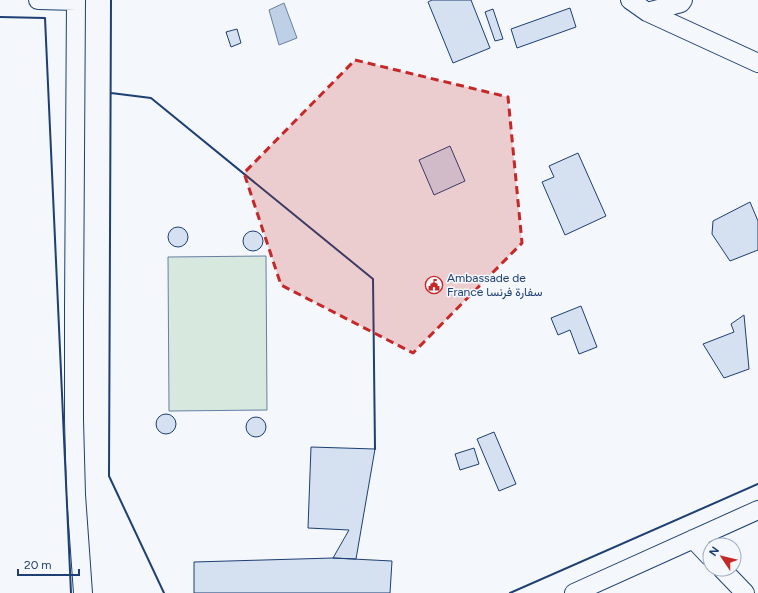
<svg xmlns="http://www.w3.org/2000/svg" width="758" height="593" font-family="Figtree,Vazirmatn,sans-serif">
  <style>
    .green { fill: #d7e8df; stroke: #687fa3 }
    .water { fill: #bed0e5; stroke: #687fa3 }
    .building { fill: #d5e0f0; stroke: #1d3f73 }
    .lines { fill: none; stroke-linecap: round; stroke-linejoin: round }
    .street-casing { stroke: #1d3f73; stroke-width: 20 }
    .street { stroke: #f4f7fb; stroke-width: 18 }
    .wall { stroke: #1d3f73; stroke-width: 2 }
    .marked { fill: #c62828; fill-opacity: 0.2; stroke: #c62828; stroke-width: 3; stroke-dasharray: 8 5; stroke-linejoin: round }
    .labels { text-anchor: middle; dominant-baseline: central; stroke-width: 3; stroke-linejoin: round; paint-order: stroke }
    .poi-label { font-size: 12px; fill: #1d3f73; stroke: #f4f7fb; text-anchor: start }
  </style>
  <rect width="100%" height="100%" fill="#f4f7fb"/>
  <path class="green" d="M 266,256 L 267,410 L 169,411 L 168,257 Z"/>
  <path class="water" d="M 284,3 L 297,38 L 279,45 L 269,10 Z"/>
  <path class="building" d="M 432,0 L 471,0 L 490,48 L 453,63 L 428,2 Z
    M 570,8 L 576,27 L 517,48 L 511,29 Z
    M 493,9 L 503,39 L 495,41 L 485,12 Z
    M 237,29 L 241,43 L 231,47 L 226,32 Z
    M 450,146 L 465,181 L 434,195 L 419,160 Z
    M 578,153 L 606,216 L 565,235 L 542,182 L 554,177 L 549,166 Z
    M 750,202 L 758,221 L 758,250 L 730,261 L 712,234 L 713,221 Z
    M168 237a10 10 0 1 1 20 0a10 10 0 1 1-20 0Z
    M243 241a10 10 0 1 1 20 0a10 10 0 1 1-20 0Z
    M 581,306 L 597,347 L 579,354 L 570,330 L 558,335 L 551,318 Z
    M 744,315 L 749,369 L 724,378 L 703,344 L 734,332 L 731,324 Z
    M156 424a10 10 0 1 1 20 0a10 10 0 1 1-20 0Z
    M246 427a10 10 0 1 1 20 0a10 10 0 1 1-20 0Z
    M 494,432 L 516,484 L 499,491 L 477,439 Z
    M 311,447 L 375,449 L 356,559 L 333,558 L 349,530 L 308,528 Z
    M 474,448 L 479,464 L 460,470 L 455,454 Z
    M 333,558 L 392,561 L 390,593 L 194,593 L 194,562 Z"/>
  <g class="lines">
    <defs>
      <path id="street" d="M 38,0 L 76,1
        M 76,0 L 74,309 L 74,420 L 76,495 L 83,593
        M 630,0 L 647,12 L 758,63
        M 647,12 L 681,3 L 683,0
        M 693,539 L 710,557
        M 722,569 L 745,593
        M 574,593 L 758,510"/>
    </defs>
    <use href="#street" class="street-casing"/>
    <use href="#street" class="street"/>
    <path class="wall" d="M 111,0 L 109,476 L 164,593
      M 0,17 L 45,18 L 71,593
      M 111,93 L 151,98 L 373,279 L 375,449
      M 510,593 L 758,484"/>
  </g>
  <path class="marked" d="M 355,60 L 508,97 L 522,243 L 413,353 L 281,285 L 244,173 Z"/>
  <defs>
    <symbol id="civic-ring" viewBox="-11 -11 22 22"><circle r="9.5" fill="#f4f7fb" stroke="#c62828" stroke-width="1.5"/><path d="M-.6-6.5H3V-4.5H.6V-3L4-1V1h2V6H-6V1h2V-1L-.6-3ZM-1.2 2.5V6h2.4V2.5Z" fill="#c62828"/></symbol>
  </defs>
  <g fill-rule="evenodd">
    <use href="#civic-ring" x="424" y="275" width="20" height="20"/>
  </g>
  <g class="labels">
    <g class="poi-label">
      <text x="447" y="278">Ambassade de<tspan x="447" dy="14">France سفارة فرنسا</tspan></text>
    </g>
  </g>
  <g transform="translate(722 557) rotate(305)"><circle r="19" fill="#f4f7fb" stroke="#9eadc5"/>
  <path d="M0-3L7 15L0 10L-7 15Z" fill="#c62828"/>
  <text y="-6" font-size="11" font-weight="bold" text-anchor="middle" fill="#1d3f73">N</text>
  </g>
  <path d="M18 569v6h61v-6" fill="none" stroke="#1d3f73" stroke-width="2"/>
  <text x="24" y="569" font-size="12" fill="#1d3f73" stroke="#f4f7fb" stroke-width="3" paint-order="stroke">20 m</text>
</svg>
